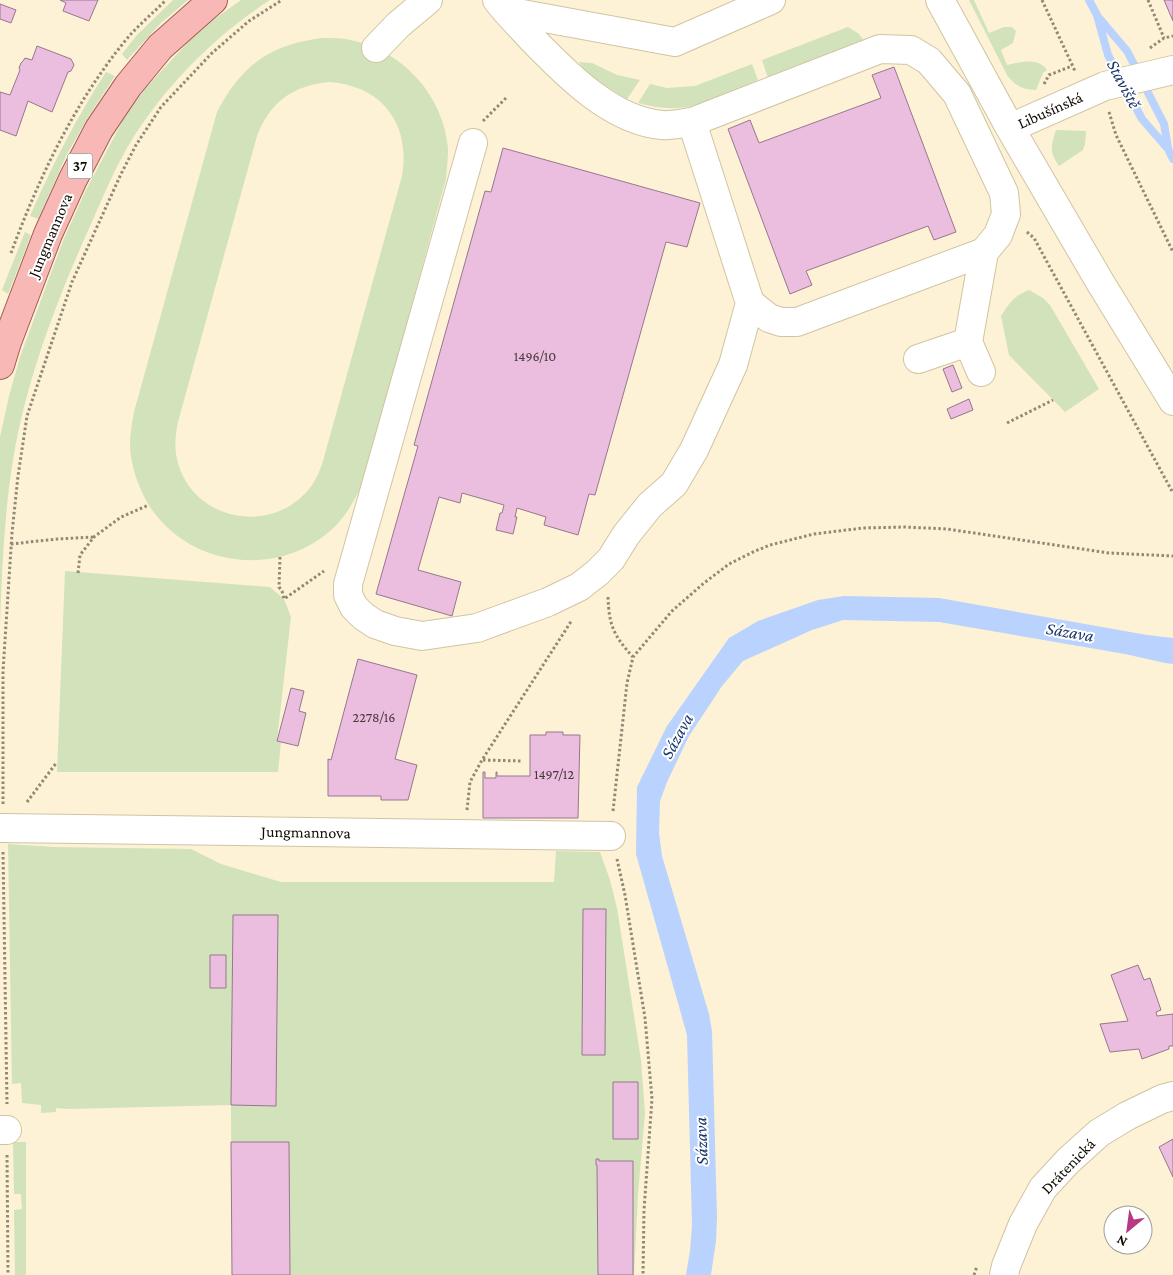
<svg xmlns="http://www.w3.org/2000/svg" width="1173" height="1275" font-family="'Crimson Pro',serif">
  <style>
    .green { fill: #d2e2ba; fill-rule: evenodd }
    .water { fill: #b9d2fe }
    .lines { fill: none; stroke-linecap: round; stroke-linejoin: round }
    .stream { stroke: #b9d2fe; stroke-width: 8 }
    .building { fill: #ebbedf; stroke: #96778d }
    .minor-casing { stroke: #d0c4a1; stroke-width: 30 }
    .major-casing { stroke: #a45d56; stroke-width: 30 }
    .path { stroke: #918975; stroke-width: 3; stroke-dasharray: 2.5 2.5; stroke-linecap: butt }
    .minor { stroke: #fff; stroke-width: 28 }
    .major { stroke: #f8b8b5; stroke-width: 28 }
    .labels { text-anchor: middle; dominant-baseline: central; stroke-width: 4; stroke-linejoin: round; paint-order: stroke }
    .number-label { font-size: 14px; fill: #473839 }
    .shield { fill: #fff; stroke: #58554e; stroke-width: 1 }
    .shield-label { font-size: 15px; font-weight: bold; fill: #100c02 }
    .street-label { font-size: 16px; fill: #100c02; stroke: #fff }
    .water-label { font-size: 18px; font-style: italic; fill: #1b376b; stroke: #fff }
  </style>
  <rect width="100%" height="100%" fill="#fdf2d6"/>
  <path class="green" d="M 173,0 L 188,0 L 161,23 L 127,60 L 122,54 L 137,35 Z
    M 241,0 L 270,0 C 221,32 176,75 143,123 C 121,153 106,190 91,224 C 58,297 26,380 13,460 C 4,515 2,570 0,626 L 0,437 L 9,396 L 20,357 L 48,281 L 63,241 L 85,192 L 122,122 L 144,90 L 188,42 L 213,20 Z
    M 969,0 L 974,0 L 989,33 L 1004,27 L 1012,27 L 1016,31 L 1013,43 L 1001,50 L 1007,65 C 1020,62 1038,57 1047,70 L 1043,73 L 1036,90 C 1021,89 1016,86 1007,75 Z
    M 848,27 L 859,34 L 864,41 L 768,78 L 762,60 Z
    M 321,38 C 331,38 341,38 351,40 C 403,51 443,95 448,148 C 448,158 447,168 446,179 L 365,477 C 357,497 347,516 330,531 C 276,578 190,567 150,507 C 139,489 131,468 130,446 C 130,434 132,423 134,412 L 217,112 C 241,66 269,45 321,38 ZM 330,82 C 382,86 411,124 402,176 L 323,461 C 320,470 317,478 312,485 C 276,536 195,523 178,463 C 174,449 175,436 178,422 L 257,136 C 270,102 293,85 330,82 Z
    M 579,62 L 592,63 L 617,75 L 640,80 L 627,99 C 613,90 587,77 579,62 Z
    M 752,64 L 758,80 C 714,100 688,117 638,103 L 650,84 L 667,88 L 695,86 Z
    M 106,72 L 115,76 L 87,119 L 66,156 L 38,219 L 30,216 C 52,166 76,118 106,72 Z
    M 1056,130 L 1086,131 L 1085,144 L 1083,150 L 1059,166 C 1049,152 1051,145 1056,130 Z
    M 25,232 L 31,235 L 8,294 L 2,290 Z
    M 1029,290 L 1043,298 L 1050,305 L 1099,389 L 1065,412 L 1009,355 L 1001,316 C 1010,302 1014,296 1029,290 Z
    M 65,571 L 270,587 L 284,599 L 291,617 L 277,740 L 281,742 L 278,772 L 57,772 Z
    M 8,844 L 53,847 L 191,849 L 221,864 L 281,882 L 554,882 L 556,851 L 600,852 L 610,880 L 617,908 L 641,1060 L 645,1113 L 638,1194 L 634,1275 L 232,1275 L 231,1105 L 67,1109 L 56,1108 L 56,1112 L 41,1113 L 41,1105 L 22,1103 L 21,1083 L 12,1084 Z
    M 13,1142 L 26,1142 L 26,1275 L 15,1275 L 14,1210 L 22,1209 L 21,1194 L 14,1194 Z"/>
  <path class="water" d="M 844,596 L 939,598 L 1147,635 L 1173,638 L 1173,664 L 1165,663 L 1125,654 L 939,622 L 843,620 L 812,630 L 743,661 L 722,686 L 689,736 L 667,782 L 660,801 L 659,833 L 662,856 L 709,1014 L 712,1031 L 717,1217 L 716,1241 L 711,1275 L 686,1275 L 690,1251 L 692,1225 L 687,1035 L 636,854 L 637,787 L 667,726 L 729,638 L 758,621 L 818,600 Z"/>
  <g class="lines">
    <path class="stream" d="M 1089,0 L 1097,15 L 1108,55 L 1120,77
      M 1100,19 L 1127,51 L 1138,72
      M 1143,83 L 1164,124 L 1168,148
      M 1125,87 L 1142,119 L 1168,149 L 1173,159"/>
  </g>
  <path class="building" d="M 60,0 L 98,0 L 89,21 L 63,11 L 66,3 Z
    M 1164,0 L 1173,0 L 1173,21 Z
    M 0,4 L 16,10 L 11,23 L 0,19 Z
    M 37,46 L 71,59 L 74,65 L 71,71 L 68,72 L 52,112 L 28,101 L 16,136 L 0,130 L 0,92 L 10,95 L 20,70 L 19,68 L 21,63 L 23,61 L 25,58 L 32,60 Z
    M 894,67 L 956,232 L 934,240 L 928,226 L 806,271 L 812,285 L 790,294 L 728,129 L 750,120 L 759,143 L 881,98 L 872,75 Z
    M 503,148 L 700,203 L 687,247 L 666,242 L 595,495 L 589,494 L 578,535 L 544,525 L 546,517 L 517,508 L 515,517 L 517,517 L 513,534 L 496,530 L 500,513 L 502,513 L 504,505 L 462,493 L 460,503 L 439,497 L 418,570 L 461,582 L 452,616 L 376,594 L 418,446 L 414,445 L 485,191 L 491,192 Z
    M 953,365 L 962,388 L 952,392 L 943,369 Z
    M 969,399 L 973,410 L 951,419 L 947,409 Z
    M 358,659 L 417,675 L 395,759 L 417,765 L 408,800 L 381,800 L 381,796 L 328,796 L 328,759 L 331,760 Z
    M 291,688 L 304,691 L 299,711 L 306,713 L 298,746 L 277,741 Z
    M 546,732 L 563,732 L 563,735 L 580,735 L 578,818 L 483,818 L 483,772 L 485,772 L 485,778 L 496,778 L 496,772 L 497,772 L 497,776 L 530,776 L 530,735 L 546,735 Z
    M 583,909 L 606,909 L 605,1055 L 582,1055 Z
    M 233,915 L 278,915 L 276,1106 L 231,1105 Z
    M 210,955 L 226,955 L 226,988 L 210,988 Z
    M 1138,965 L 1144,980 L 1150,978 L 1161,1010 L 1156,1012 L 1157,1016 L 1173,1014 L 1173,1046 L 1169,1046 L 1169,1049 L 1142,1059 L 1139,1049 L 1110,1052 L 1100,1024 L 1128,1021 L 1111,975 Z
    M 613,1082 L 638,1082 L 638,1139 L 613,1139 Z
    M 1173,1139 L 1173,1177 L 1159,1147 Z
    M 231,1142 L 289,1142 L 290,1275 L 232,1275 Z
    M 596,1159 L 599,1159 L 599,1161 L 633,1161 L 633,1275 L 598,1275 L 597,1165 L 596,1165 Z"/>
  <g class="lines">
    <defs>
      <path id="minor" d="M 497,0 C 508,14 521,27 533,40 C 566,74 612,121 662,125 C 671,126 683,123 692,122 L 880,49 L 911,50 L 929,61 L 957,94 L 1004,193 L 1006,214 L 998,235 L 984,252 L 797,322 L 781,322 L 769,318 L 750,303
        M 940,0 L 1010,128 L 1100,282 L 1173,401
        M 506,11 L 675,42 L 771,0
        M 376,48 L 398,25 L 428,0
        M 1010,128 L 1105,86 L 1173,70
        M 473,143 L 348,584 L 348,595 L 354,607 L 363,616 L 375,624 L 395,631 L 422,636 L 477,628 L 548,602 L 579,587 L 597,573 L 611,559 L 626,535 L 650,505 L 674,484 L 694,450 L 733,365 L 750,303 L 692,122
        M 918,359 L 968,342
        M 981,372 L 968,342 L 984,252
        M 0,828 L 611,836
        M 0,1130 L 7,1130
        M 1004,1275 L 1006,1266 L 1023,1224 L 1043,1188 L 1068,1161 L 1099,1133 L 1127,1116 L 1162,1099 L 1173,1096"/>
      <path id="major" d="M 0,365 L 7,342 L 48,234 L 73,179 L 99,129 L 128,86 L 160,47 L 213,0"/>
    </defs>
    <use href="#minor" class="minor-casing"/>
    <use href="#major" class="major-casing"/>
    <path class="path" d="M 1042,0 L 1075,71
      M 1148,0 L 1164,38
      M 1150,48 L 1164,38 L 1173,36
      M 1044,84 L 1049,75 L 1072,66
      M 1109,112 L 1116,135 L 1173,252
      M 483,121 L 507,97
      M 1027,232 L 1034,238 L 1173,493
      M 11,253 C 40,175 76,99 130,35 C 141,23 154,12 166,0
      M 1007,423 L 1053,400
      M 11,544 L 57,539 L 94,537
      M 280,557 L 279,587 L 282,591 L 284,599 L 324,571
      M 78,573 L 80,555 L 94,537 L 121,517 L 149,505
      M 608,597 C 609,626 614,636 633,657
      M 483,760 L 522,761
      M 27,802 L 57,762
      M 3,804 L 3,671 L 12,533 L 18,476 L 27,416 L 72,282 L 121,174 L 136,145 L 161,107 L 212,53 L 249,21 L 282,0
      M 467,810 L 470,782 L 482,760 L 572,620
      M 613,811 L 627,683 L 633,657 L 672,611 L 704,583 L 729,564 L 753,552 L 770,545 L 814,534 L 863,528 L 905,527 L 947,529 L 1109,553 L 1173,556
      M 3,852 L 7,1104
      M 617,859 L 625,895 L 645,1018 L 652,1099 L 644,1210 L 643,1275
      M 7,1155 L 8,1275
      M 974,1275 L 977,1266"/>
    <use href="#minor" class="minor"/>
    <use href="#major" class="major"/>
  </g>
  <g class="labels">
    <g class="number-label">
      <text x="535" y="356">1496/10</text>
      <text x="374" y="717">2278/16</text>
      <text x="554" y="774">1497/12</text>
    </g>
    <rect class="shield" x="67.5" y="153.5" width="25" height="25" rx="4"/>
    <g class="shield-label">
      <text x="80" y="166">37</text>
    </g>
    <g class="street-label">
      <text transform="translate(1050 110) rotate(-24)">Libušínská</text>
      <text transform="translate(50 235) rotate(-67)">Jungmannova</text>
      <text transform="translate(306 832) rotate(1)">Jungmannova</text>
      <text transform="translate(1068 1166) rotate(-46)">Drátenická</text>
    </g>
    <g class="water-label">
      <text transform="translate(1124 84) rotate(62)">Staviště</text>
      <text transform="translate(1070 632) rotate(10)">Sázava</text>
      <text transform="translate(677 736) rotate(-61)">Sázava</text>
      <text transform="translate(701 1141) rotate(-92)">Sázava</text>
    </g>
  </g>
  <g transform="translate(1128 1230) rotate(209)"><circle r="24" fill="#ffffff" stroke="#9f9e9a"/>
  <path d="M0-4L9 19L0 12L-9 19Z" fill="#b83884"/>
  <text y="-8" font-size="14" font-weight="bold" text-anchor="middle" fill="#100c02">N</text>
  </g>
</svg>
